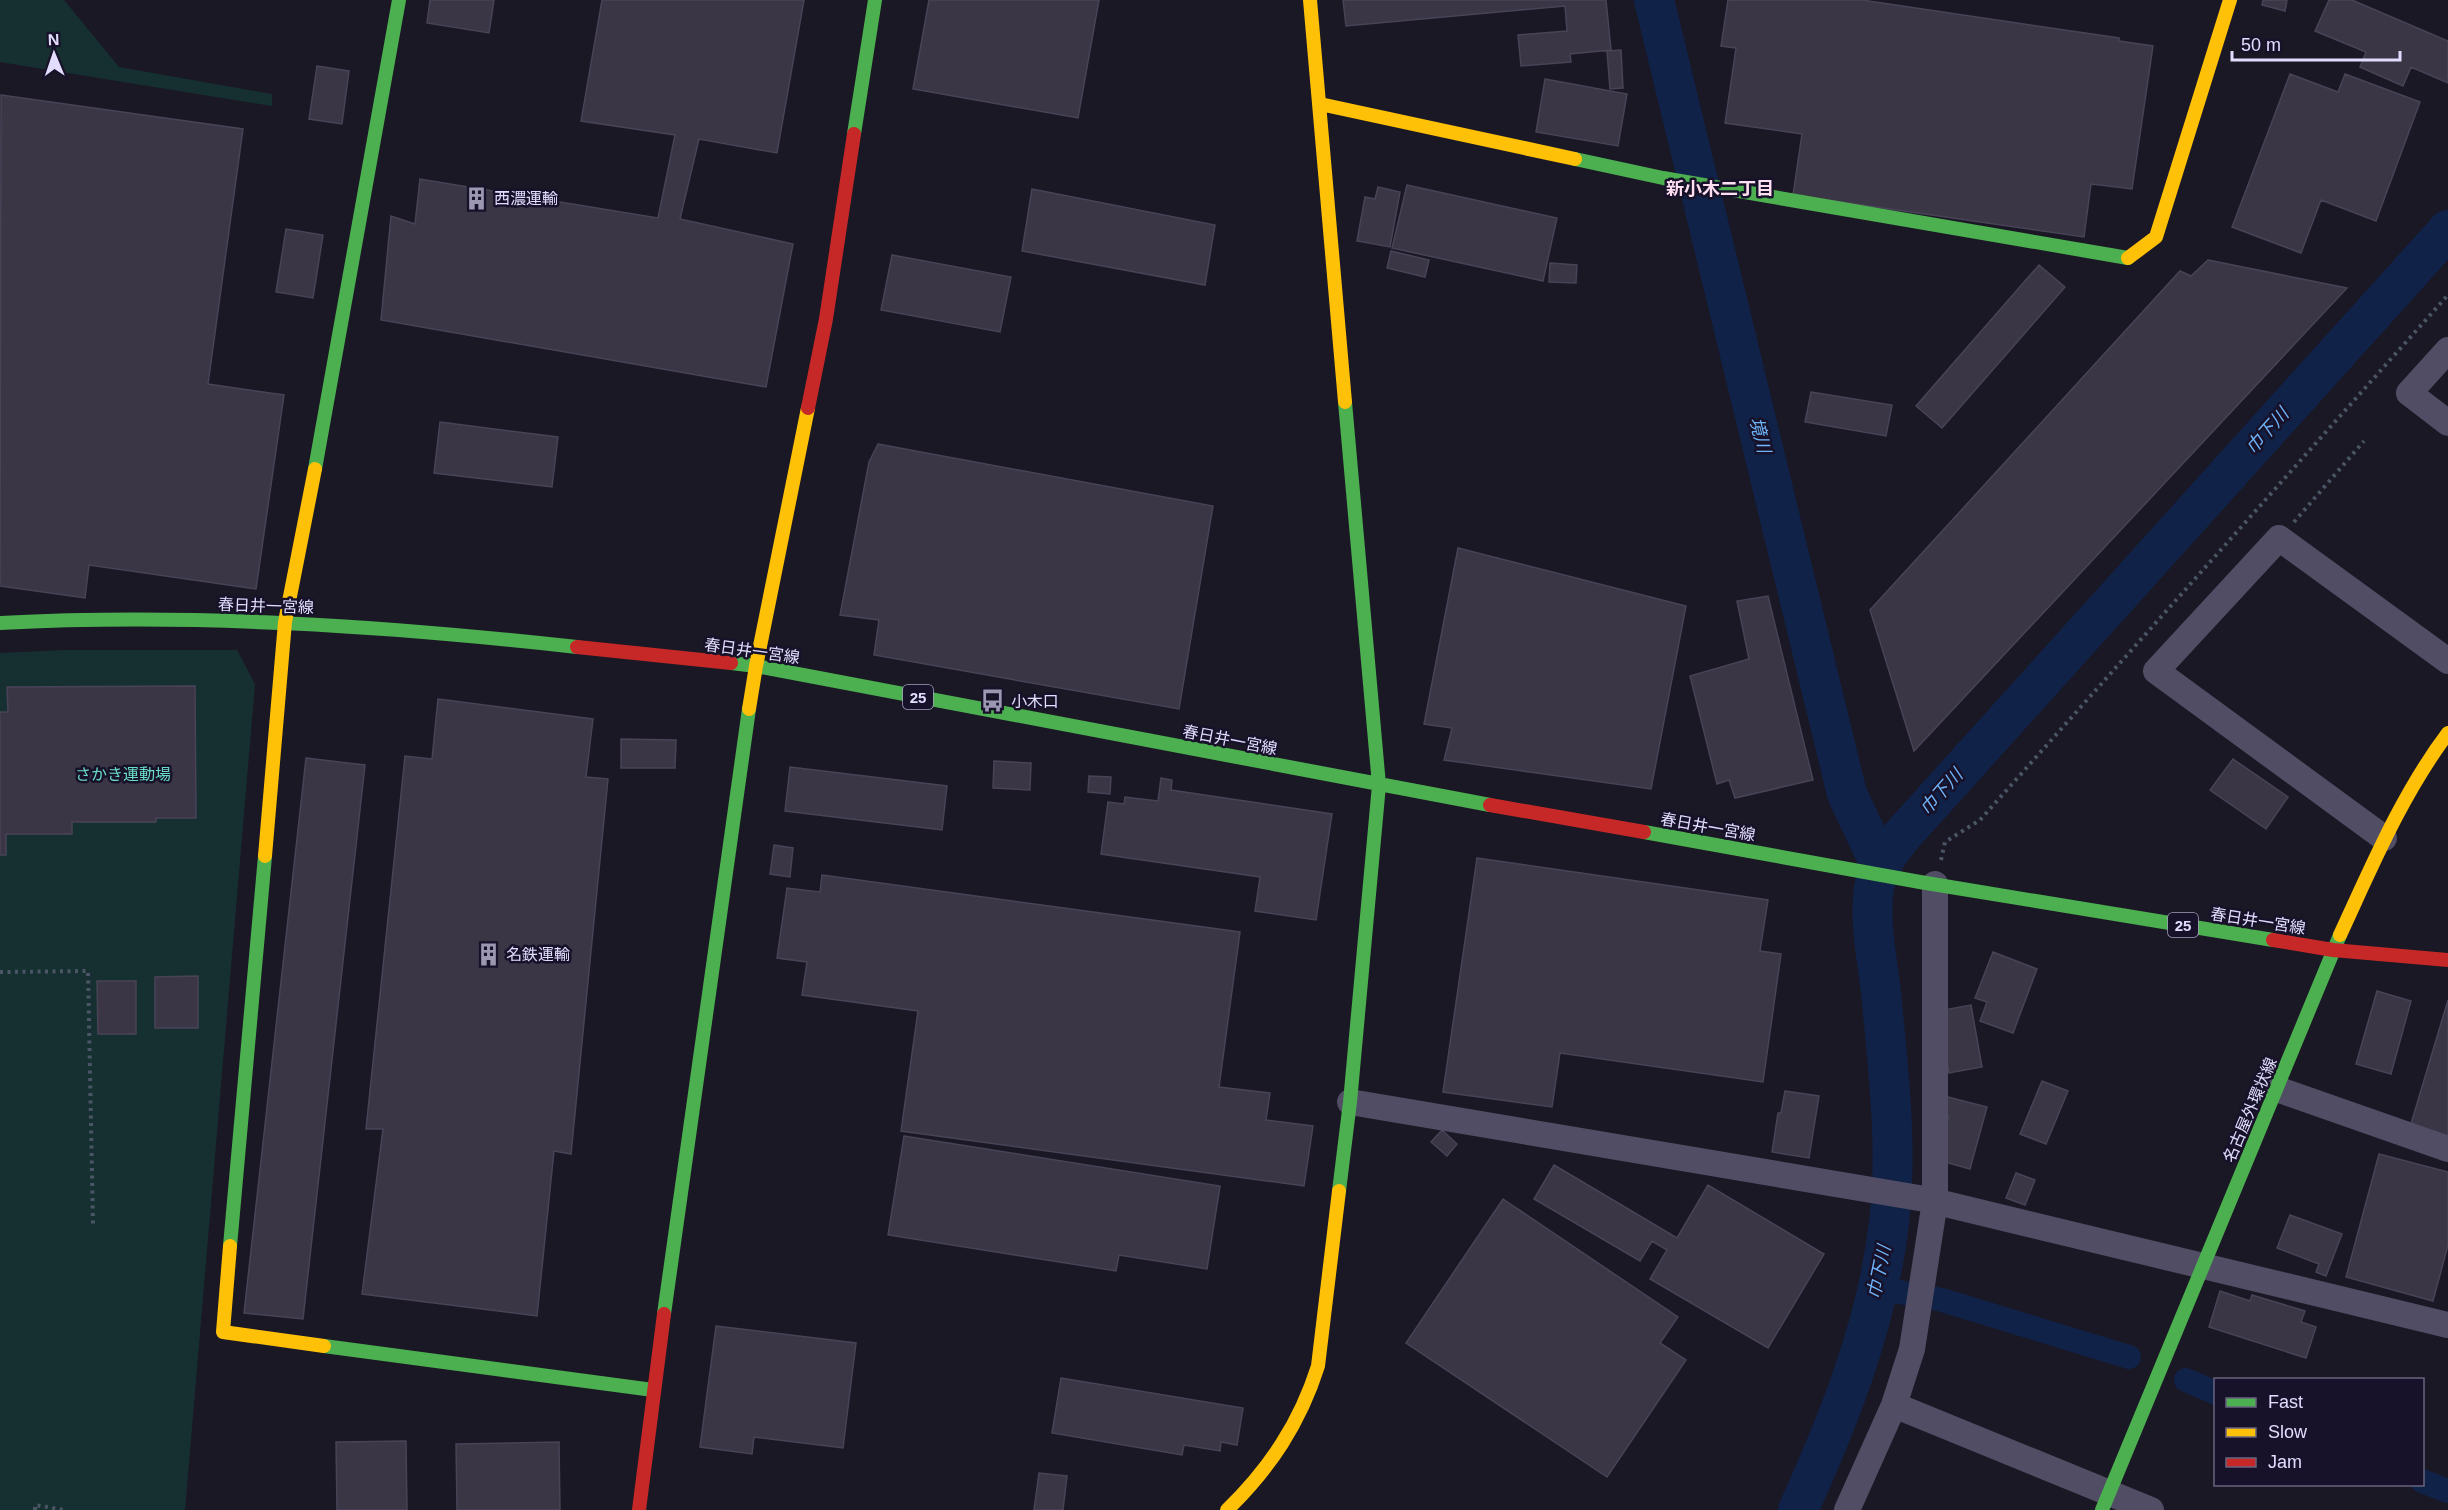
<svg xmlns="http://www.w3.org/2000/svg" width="2448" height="1510" font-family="Arial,'Noto Sans JP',sans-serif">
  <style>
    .green { fill: #163032 }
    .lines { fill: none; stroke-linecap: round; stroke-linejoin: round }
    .canal { stroke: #112248; stroke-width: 24 }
    .river { stroke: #112248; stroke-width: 40 }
    .building { fill: #3a3646; stroke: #484357; stroke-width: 1.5 }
    .path { stroke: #4a5665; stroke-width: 4; stroke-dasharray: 3 4.5; stroke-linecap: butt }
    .street { stroke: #504d65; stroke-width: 26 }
    .fast { stroke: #4caf50; stroke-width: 14 }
    .slow { stroke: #ffc107; stroke-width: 14 }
    .jam { stroke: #c62828; stroke-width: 14 }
    .labels { text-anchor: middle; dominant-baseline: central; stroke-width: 5; stroke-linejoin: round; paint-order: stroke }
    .shield { fill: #17122a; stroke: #a5a0be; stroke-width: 1.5 }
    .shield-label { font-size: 15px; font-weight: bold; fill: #e2ddfe }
    .poi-label { font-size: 16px; fill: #e2ddfe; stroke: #17122a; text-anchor: start }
    .street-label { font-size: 16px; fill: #e2ddfe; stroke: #17122a }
    .park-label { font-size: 16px; fill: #6adcc5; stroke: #17122a }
    .neighbourhood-label { font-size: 18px; font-weight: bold; fill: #fedff1; stroke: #17122a }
    .water-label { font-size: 18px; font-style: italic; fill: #6fb3f9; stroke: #17122a }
  </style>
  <rect width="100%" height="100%" fill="#1a1824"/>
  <path class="green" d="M 0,0 L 64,0 L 119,67 L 272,94 L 272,106 L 0,62 Z
    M 65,650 L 237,650 L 255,684 L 185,1510 L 0,1510 L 0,653 Z"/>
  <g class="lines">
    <path class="canal" d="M 1878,1288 L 1942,1300 L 2129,1357
      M 2186,1380 L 2216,1393
      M 2422,1481 L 2448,1491"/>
    <path class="river" d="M 1654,0 L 1847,794 L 1881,866
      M 1798,1510 C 1839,1420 1878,1322 1889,1222 C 1898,1146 1888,1068 1881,992 C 1877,958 1869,921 1874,888 C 1878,865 1892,847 1907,830 L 2448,230"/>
  </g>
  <path class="building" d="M 430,0 L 494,0 L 489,33 L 427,23 Z
    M 602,0 L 804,0 L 777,153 L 699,139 L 680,219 L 793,244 L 766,387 L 381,320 L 391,216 L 415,224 L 420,179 L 658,218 L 675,135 L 581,121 Z
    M 929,0 L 1099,0 L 1078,118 L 913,89 Z
    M 1343,0 L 1606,0 L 1611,50 L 1570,54 L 1571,62 L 1521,66 L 1518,35 L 1567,31 L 1565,6 L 1346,26 Z
    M 1728,0 L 1862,0 L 2119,38 L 2119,41 L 2153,46 L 2132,189 L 2091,184 L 2084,237 L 1793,195 L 1802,134 L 1725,123 L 1736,48 L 1721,46 Z
    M 2263,0 L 2287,0 L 2285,11 L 2262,5 Z
    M 2329,0 L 2352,0 L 2448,41 L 2448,83 L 2411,67 L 2403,86 L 2360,67 L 2366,52 L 2315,31 Z
    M 1621,50 L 1623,88 L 1610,89 L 1607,51 Z
    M 317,66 L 349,71 L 342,124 L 309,119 Z
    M 2290,74 L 2338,92 L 2345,74 L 2420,102 L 2376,221 L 2321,200 L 2301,253 L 2232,227 Z
    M 1545,79 L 1627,94 L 1618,146 L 1536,132 Z
    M 1,95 L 243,129 L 208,384 L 284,395 L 256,589 L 89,565 L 85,598 L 0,586 Z
    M 1407,185 L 1557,218 L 1543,281 L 1392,248 Z
    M 1378,187 L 1400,192 L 1390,247 L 1357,241 L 1365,197 L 1375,199 Z
    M 1032,189 L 1215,225 L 1205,285 L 1022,251 Z
    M 286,229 L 323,235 L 313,298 L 276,292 Z
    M 1391,251 L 1429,260 L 1425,277 L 1387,268 Z
    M 892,255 L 1011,277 L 1000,332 L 881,310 Z
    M 2208,260 L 2347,288 L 1914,751 L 1870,610 L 2180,271 L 2191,276 Z
    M 1550,263 L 1577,265 L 1576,283 L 1549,282 Z
    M 2039,265 L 2065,287 L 1942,428 L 1916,406 Z
    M 1811,392 L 1892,405 L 1886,436 L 1805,422 Z
    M 440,422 L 558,437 L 552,487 L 434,473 Z
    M 878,444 L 1213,506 L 1179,709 L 874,655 L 879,620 L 840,615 L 869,462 Z
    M 1458,548 L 1686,606 L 1651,789 L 1444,760 L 1452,728 L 1424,724 Z
    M 1768,596 L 1813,780 L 1735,798 L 1729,780 L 1717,784 L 1690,676 L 1749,659 L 1737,601 Z
    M 195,686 L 196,818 L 156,818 L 156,822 L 72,822 L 72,834 L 6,834 L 6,855 L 0,855 L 0,712 L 8,712 L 7,687 Z
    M 438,699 L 593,719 L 586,777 L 608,779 L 571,1154 L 554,1151 L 537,1316 L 362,1294 L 383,1129 L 366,1129 L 405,756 L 432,759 Z
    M 621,739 L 676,740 L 675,768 L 621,768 Z
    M 306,758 L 365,765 L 303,1319 L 244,1313 Z
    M 2233,759 L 2288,797 L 2266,829 L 2210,790 Z
    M 994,761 L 1031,763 L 1030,790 L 993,788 Z
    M 790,767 L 947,786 L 942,830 L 785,811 Z
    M 1089,776 L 1111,777 L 1110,794 L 1088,792 Z
    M 1161,778 L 1172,780 L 1171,790 L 1332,814 L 1316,920 L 1255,911 L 1260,877 L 1101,854 L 1108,802 L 1124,804 L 1125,797 L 1158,801 Z
    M 774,845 L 793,848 L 790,877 L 770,874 Z
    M 1477,858 L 1768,900 L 1760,951 L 1781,954 L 1763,1082 L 1560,1053 L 1552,1107 L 1443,1092 Z
    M 822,875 L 1240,932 L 1219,1087 L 1270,1093 L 1266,1120 L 1313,1126 L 1304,1186 L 901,1131 L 918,1011 L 802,995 L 807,962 L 777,958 L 787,888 L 820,892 Z
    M 1993,952 L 2037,969 L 2013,1033 L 1980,1021 L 1987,1002 L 1975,998 Z
    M 198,976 L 198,1028 L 155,1028 L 155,977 Z
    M 97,981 L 136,981 L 136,1034 L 98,1034 Z
    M 2377,991 L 2411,1001 L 2391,1074 L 2356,1064 Z
    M 2448,1000 L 2448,1138 L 2410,1127 Z
    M 1971,1005 L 1982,1067 L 1949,1073 L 1938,1011 Z
    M 2042,1081 L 2068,1091 L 2046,1144 L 2020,1134 Z
    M 1785,1091 L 1819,1096 L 1809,1158 L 1772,1152 L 1778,1113 L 1781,1113 Z
    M 1944,1096 L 1987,1107 L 1970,1169 L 1938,1160 L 1949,1116 L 1939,1113 Z
    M 1442,1130 L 1457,1144 L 1447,1156 L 1431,1142 Z
    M 904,1136 L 1220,1186 L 1207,1269 L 1119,1255 L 1116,1271 L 888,1235 Z
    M 2379,1154 L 2448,1172 L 2448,1245 L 2433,1301 L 2346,1277 Z
    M 1554,1165 L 1677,1238 L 1708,1185 L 1824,1254 L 1768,1348 L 1650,1279 L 1667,1250 L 1652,1241 L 1640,1261 L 1534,1199 Z
    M 2016,1173 L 2035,1180 L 2025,1205 L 2006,1198 Z
    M 1503,1199 L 1678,1317 L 1660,1343 L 1686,1360 L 1607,1477 L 1406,1343 Z
    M 2290,1215 L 2342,1234 L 2326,1276 L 2316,1272 L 2319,1264 L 2277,1248 Z
    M 2220,1291 L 2250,1301 L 2252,1295 L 2305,1311 L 2301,1322 L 2316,1327 L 2306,1358 L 2209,1327 Z
    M 716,1326 L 856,1343 L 843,1448 L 754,1437 L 752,1454 L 700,1447 Z
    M 1061,1378 L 1243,1408 L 1237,1445 L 1221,1442 L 1220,1451 L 1184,1445 L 1182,1455 L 1052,1433 Z
    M 406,1441 L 407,1510 L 337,1510 L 336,1442 Z
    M 559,1442 L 560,1510 L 457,1510 L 456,1444 Z
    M 1039,1473 L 1067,1476 L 1063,1510 L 1034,1510 Z"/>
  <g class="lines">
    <path class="path" d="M 2294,522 L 2364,441
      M 1941,860 L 1945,842 L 1980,820 L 2448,295
      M 0,972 L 88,971 L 93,1224
      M 35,1510 L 35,1505 L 65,1510"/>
    <path class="street" d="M 2448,350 L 2409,393 L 2448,423
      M 2384,838 L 2156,671 L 2279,538 L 2448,661
      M 2277,1089 L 2448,1149
      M 1350,1102 L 1925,1199 L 2448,1325
      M 1894,1405 L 2151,1510
      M 1847,1510 L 1894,1405 L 1912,1349 L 1935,1201 L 1935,884"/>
    <path class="fast" d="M 854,134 L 875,0
      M 1575,159 L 1663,178 L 2128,258
      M 315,469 L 399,0
      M 0,623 C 192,613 386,626 577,647
      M 731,663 L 756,666 L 1490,805
      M 1644,832 L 1920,882 L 2273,940
      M 1339,1191 L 1350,1102 L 1379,785 L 1345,402
      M 230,1246 L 265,856
      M 664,1314 L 749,709
      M 324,1346 L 653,1390
      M 2102,1510 L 2340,935"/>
    <path class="slow" d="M 1310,0 L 1345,402
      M 1320,104 L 1575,159
      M 2128,258 L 2156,237 L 2230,0
      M 749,709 L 756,666 L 808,408
      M 265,856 L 285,622 L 315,469
      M 2340,935 C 2372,866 2402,794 2448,733
      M 230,1246 L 223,1332 L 324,1346
      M 1227,1510 C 1270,1468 1300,1423 1318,1366 L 1339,1191"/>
    <path class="jam" d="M 808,408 L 826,319 L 854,134
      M 577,647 L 731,663
      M 1490,805 L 1644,832
      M 2273,940 L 2333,950 L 2448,960
      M 639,1510 L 664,1314"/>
  </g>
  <defs>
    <symbol id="building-bare" viewBox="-9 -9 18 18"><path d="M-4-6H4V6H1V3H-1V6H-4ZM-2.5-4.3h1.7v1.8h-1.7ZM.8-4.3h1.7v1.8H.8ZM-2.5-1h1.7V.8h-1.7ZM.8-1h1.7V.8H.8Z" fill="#9c98b2" stroke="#17122a" stroke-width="2.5" paint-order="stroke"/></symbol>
    <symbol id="bus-bare" viewBox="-9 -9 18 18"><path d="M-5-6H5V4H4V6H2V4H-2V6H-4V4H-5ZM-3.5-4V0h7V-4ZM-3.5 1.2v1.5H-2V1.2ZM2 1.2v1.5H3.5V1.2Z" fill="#9c98b2" stroke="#17122a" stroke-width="2.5" paint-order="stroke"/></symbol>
  </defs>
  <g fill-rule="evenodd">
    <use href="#building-bare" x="460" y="182" width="33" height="33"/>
    <use href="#bus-bare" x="976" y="684" width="33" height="33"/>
    <use href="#building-bare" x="472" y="938" width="33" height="33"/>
  </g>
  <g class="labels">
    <g class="shield">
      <rect x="903" y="685" width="30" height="24" rx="4.5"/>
      <rect x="2168" y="913" width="30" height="24" rx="4.5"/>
    </g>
    <g class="shield-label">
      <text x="918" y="697">25</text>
      <text x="2183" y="925">25</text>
    </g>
    <g class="poi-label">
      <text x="494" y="198">西濃運輸</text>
      <text x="1011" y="701">小木口</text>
      <text x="506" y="954">名鉄運輸</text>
    </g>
    <g class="street-label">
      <text transform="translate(266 606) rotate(2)">春日井一宮線</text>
      <text transform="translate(752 651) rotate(8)">春日井一宮線</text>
      <text transform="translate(1230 740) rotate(11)">春日井一宮線</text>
      <text transform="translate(1708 827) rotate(10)">春日井一宮線</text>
      <text transform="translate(2258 921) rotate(9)">春日井一宮線</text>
      <text transform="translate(2250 1110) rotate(-67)">名古屋外環状線</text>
    </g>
    <g class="park-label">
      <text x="123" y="774">さかき運動場</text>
    </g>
    <g class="neighbourhood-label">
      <text x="1720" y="189">新小木二丁目</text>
    </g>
    <g class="water-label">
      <text transform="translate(2267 431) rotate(-48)">巾下川</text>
      <text transform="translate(1760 435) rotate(76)">境川</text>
      <text transform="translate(1941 792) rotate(-48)">巾下川</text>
      <text transform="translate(1879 1272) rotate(-78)">巾下川</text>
    </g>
  </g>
  <rect x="2214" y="1378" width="210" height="108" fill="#17122a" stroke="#68637f" stroke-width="1.5"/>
  <rect x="2226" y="1398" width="30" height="9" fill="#4caf50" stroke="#68637f" stroke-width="1.5"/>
  <text x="2268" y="1408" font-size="18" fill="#e2ddfe">Fast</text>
  <rect x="2226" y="1428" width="30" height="9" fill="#ffc107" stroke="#68637f" stroke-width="1.5"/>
  <text x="2268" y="1438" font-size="18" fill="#e2ddfe">Slow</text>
  <rect x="2226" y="1458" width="30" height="9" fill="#c62828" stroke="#68637f" stroke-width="1.5"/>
  <text x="2268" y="1468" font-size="18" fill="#e2ddfe">Jam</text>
  <g transform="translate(54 54) rotate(358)" stroke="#17122a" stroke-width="4.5" paint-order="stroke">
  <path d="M0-4.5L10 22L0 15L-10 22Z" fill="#e2ddfe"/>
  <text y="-9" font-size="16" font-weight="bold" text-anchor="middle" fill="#e2ddfe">N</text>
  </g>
  <path d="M2232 51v9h168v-9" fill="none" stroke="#e2ddfe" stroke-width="3"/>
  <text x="2241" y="51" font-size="18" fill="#e2ddfe" stroke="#17122a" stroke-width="4.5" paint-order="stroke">50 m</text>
</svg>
